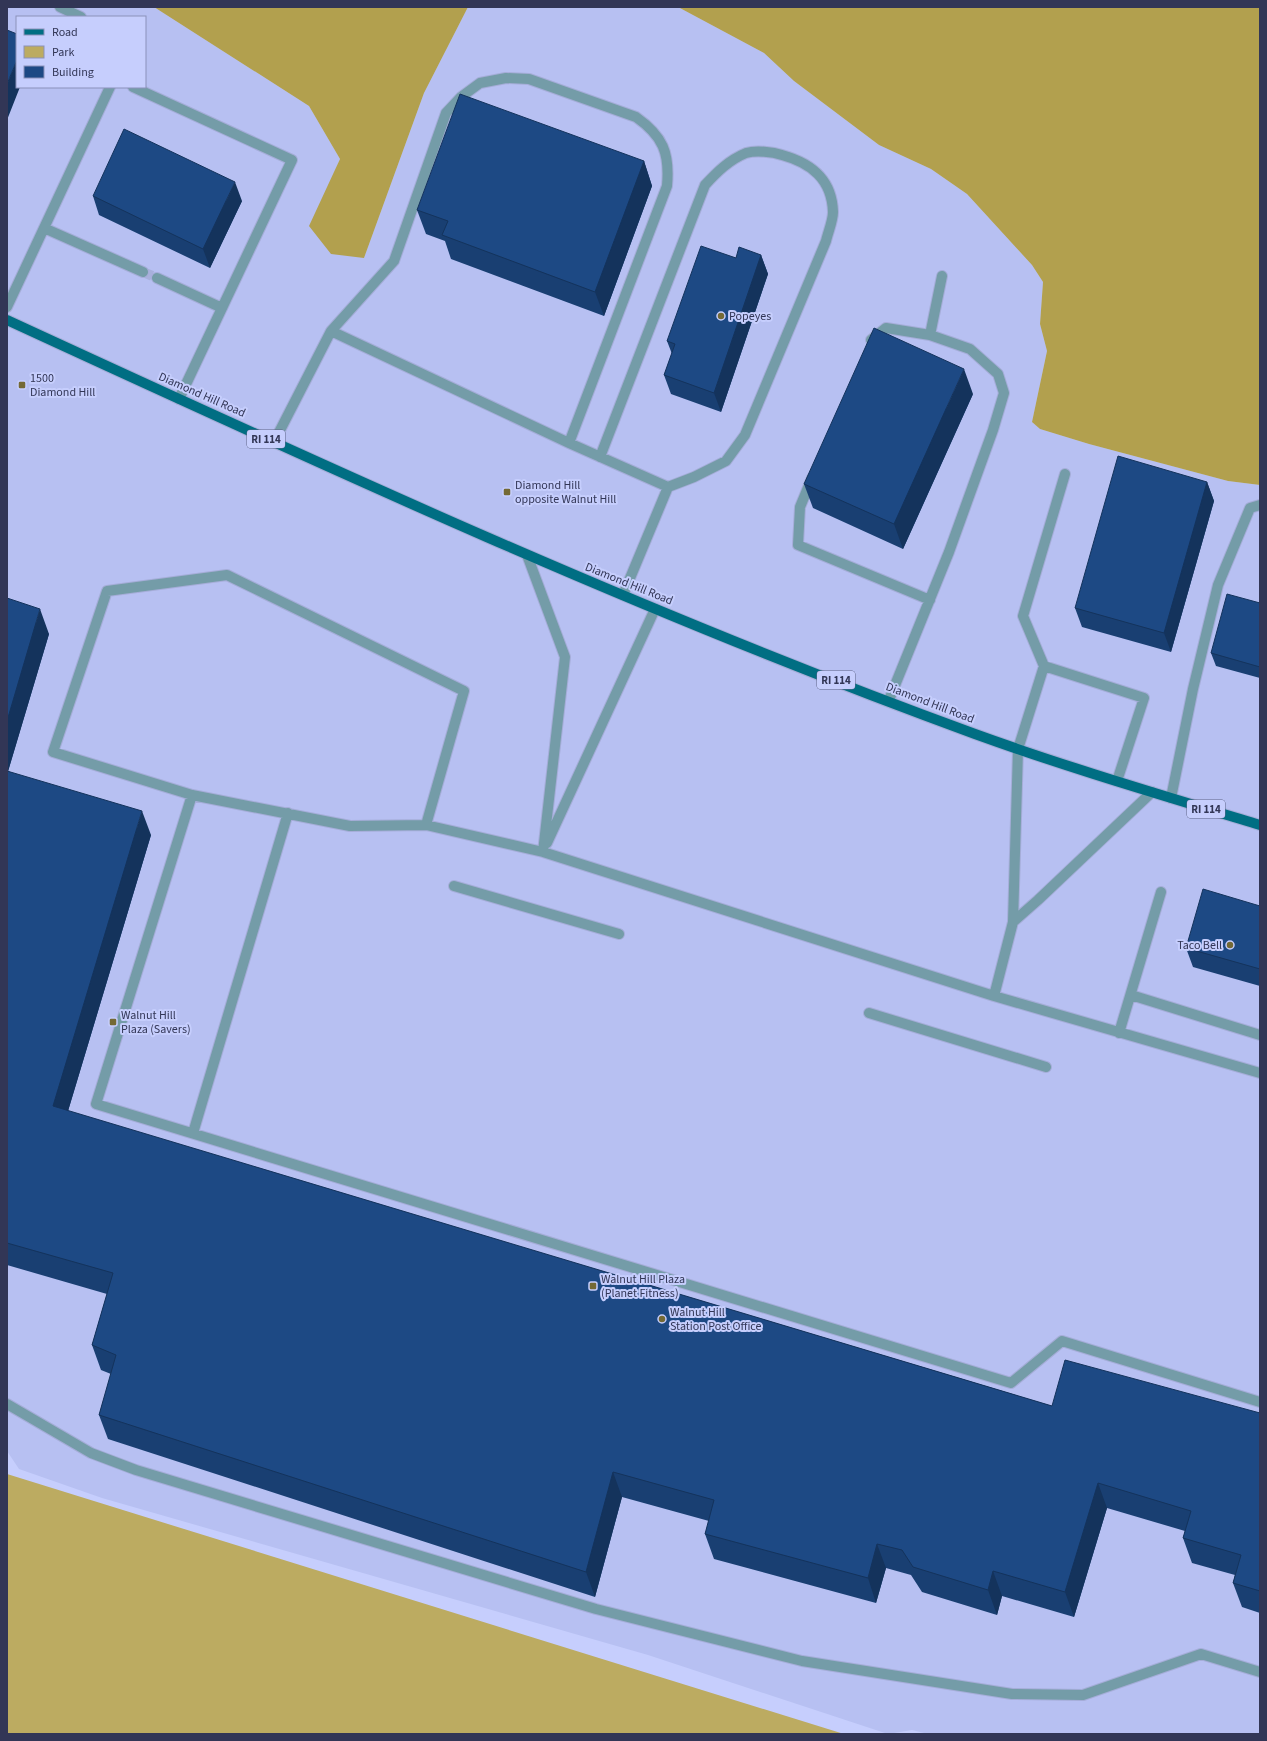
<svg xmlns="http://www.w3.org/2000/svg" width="1267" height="1741" font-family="'Source Sans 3',sans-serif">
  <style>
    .built { fill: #b7c0f2; fill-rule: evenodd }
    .green { fill: #bcab61 }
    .forest { fill: #b2a04e }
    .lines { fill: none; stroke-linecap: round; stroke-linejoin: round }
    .minor-tunnel { stroke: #a8b0dc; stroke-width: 10; stroke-dasharray: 10 5; stroke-linecap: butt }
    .minor-casing { stroke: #a5add8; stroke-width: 12 }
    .major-casing { stroke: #a5add8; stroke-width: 12 }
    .minor { stroke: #749ca8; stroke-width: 10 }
    .major { stroke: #006e83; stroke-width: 10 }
    .wall { fill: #193f72 }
    .shaded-wall { fill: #14335c }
    .building { fill: #1d4984; stroke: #14335c }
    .poi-dot { fill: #746935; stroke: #c6cefd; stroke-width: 1.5 }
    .labels { text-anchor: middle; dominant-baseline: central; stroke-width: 4; stroke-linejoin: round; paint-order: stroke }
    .shield { fill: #c6cefd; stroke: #5e6488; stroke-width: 1 }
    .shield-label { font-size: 11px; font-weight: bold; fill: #323656 }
    .poi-label { font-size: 12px; fill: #323656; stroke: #c6cefd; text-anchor: start }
    .street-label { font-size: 12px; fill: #323656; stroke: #c6cefd }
  </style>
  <rect width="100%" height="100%" fill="#c6cefd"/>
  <path class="built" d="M 7,7 L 154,7 L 309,106 L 340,159 L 331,180 L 364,258 L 424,93 L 468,7 L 678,7 L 764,53 L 794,81 L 879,145 L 931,169 L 967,194 L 1032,265 L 1043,282 L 1040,324 L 1047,351 L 1032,422 L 1040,429 L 1089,444 L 1228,481 L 1260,485 L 1260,1734 L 928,1734 L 912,1730 L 888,1734 L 648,1655 L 102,1498 L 19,1469 L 7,1451 ZM 17,17 L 145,17 L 145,87 L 17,87 Z"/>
  <path class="green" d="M 7,1474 L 844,1734 L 7,1734 Z"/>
  <path class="forest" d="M 154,7 L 468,7 L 424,93 L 364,258 L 331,254 L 309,226 L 340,159 L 309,106 Z
    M 678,7 L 1260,7 L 1260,485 L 1228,481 L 1089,444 L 1040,429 L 1032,422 L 1047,351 L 1040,324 L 1043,282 L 1032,265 L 967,194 L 931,169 L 879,145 L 794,81 L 764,53 Z"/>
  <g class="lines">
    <path class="minor-tunnel" d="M 143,272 L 157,278"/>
    <defs>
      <path id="minor" d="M 60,7 L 81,17
        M 133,87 L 292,160 L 179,399
        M 44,228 L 143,272
        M 157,278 L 222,308
        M 7,307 L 110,87
        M 331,331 L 394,261 L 446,113 L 461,97 L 480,83 L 506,78 L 529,79 L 636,117 C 663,136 670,153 667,186 L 569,443
        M 930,335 L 942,276
        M 871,340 L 886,328 L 930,335 L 970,349 L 998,374 L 1004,393 L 993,430 L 949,552 L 889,700
        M 274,442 L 331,331 L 569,443 L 668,487 L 694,477 L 726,461 L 745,435 L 826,241 C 828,232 833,221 833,212 C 832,179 811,163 782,155 C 773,152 756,150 746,153 C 729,160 717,172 705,185 L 600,457
        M 812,478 L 800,507 L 798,545 L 930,600
        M 527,555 L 565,657 L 543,852
        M 623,595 L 668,487
        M 1044,666 L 1023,616 L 1065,474
        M 192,795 L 96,1104 L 1011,1383 L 1062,1341 L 1260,1402
        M 1171,798 L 1193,689 L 1218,585 L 1250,508 L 1260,505
        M 426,825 L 464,691 L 227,575 L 107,591 L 53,752 L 192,795 L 350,826 L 426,825 L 543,852 L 994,996 L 1260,1073
        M 547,843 L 655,609
        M 454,886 L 619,934
        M 1013,922 L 1038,900 L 1152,792
        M 1131,995 L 1260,1035
        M 994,996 L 1013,922 L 1018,749 L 1044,666 L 1144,698 L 1117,781
        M 869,1013 L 1046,1067
        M 1119,1033 L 1161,892
        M 193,1133 L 288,813
        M 7,1404 L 91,1453 L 136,1470 L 596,1609 L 802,1661 L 1012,1694 L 1083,1695 L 1201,1654 L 1260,1672"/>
      <path id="major" d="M 7,320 C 326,467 645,614 975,734 C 1069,768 1165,796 1260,825"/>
    </defs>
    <use href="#minor" class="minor-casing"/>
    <use href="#major" class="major-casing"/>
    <use href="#minor" class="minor"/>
    <use href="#major" class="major"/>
  </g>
  <path class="wall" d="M 644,161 L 652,186 L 604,316 L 451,259 L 445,241 L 426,234 L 417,210 Z
    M 93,196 L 242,201 L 210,268 L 99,215 Z
    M 761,255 L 768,274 L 721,412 L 671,394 L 664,375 L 672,354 L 667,341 L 736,258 Z
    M 973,394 L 903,549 L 813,508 L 804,484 Z
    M 1207,482 L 1214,501 L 1171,652 L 1082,627 L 1075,608 Z
    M 7,598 L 49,634 L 8,771 L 151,835 L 68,1111 L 1052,1406 L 1260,1413 L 1260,1613 L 1242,1607 L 1233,1583 L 1235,1575 L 1192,1563 L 1183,1538 L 1185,1531 L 1107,1508 L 1074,1617 L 1002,1596 L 997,1615 L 922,1592 L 911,1575 L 886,1568 L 876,1603 L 714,1559 L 705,1534 L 709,1521 L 622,1497 L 595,1597 L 108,1439 L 99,1415 L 111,1374 L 101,1370 L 92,1345 L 107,1294 L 7,1265 Z
    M 1260,603 L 1260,678 L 1216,666 L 1211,653 Z
    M 1260,906 L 1260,986 L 1193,967 L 1186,948 Z"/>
  <path class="shaded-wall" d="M 17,60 L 17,87 L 20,87 L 7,120 L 7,84 Z
    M 644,161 L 652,186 L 604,316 L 595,292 Z
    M 235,182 L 242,201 L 210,268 L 203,249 Z
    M 761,255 L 768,274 L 721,412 L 714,393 Z
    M 964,369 L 973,394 L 903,549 L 894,524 Z
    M 1207,482 L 1214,501 L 1171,652 L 1164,633 Z
    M 40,609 L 49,634 L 7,775 L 7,721 Z
    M 142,811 L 151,835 L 62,1131 L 53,1106 Z
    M 613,1472 L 622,1497 L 595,1597 L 586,1572 Z
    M 1098,1483 L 1107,1508 L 1074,1617 L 1065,1592 Z
    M 877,1544 L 886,1568 L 876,1603 L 868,1578 Z
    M 993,1571 L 1002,1596 L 997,1615 L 988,1590 Z"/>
  <path class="building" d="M 7,30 L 17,34 L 17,60 L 7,84 Z
    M 460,94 L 644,161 L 595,292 L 442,235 L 448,221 L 417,210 Z
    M 124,129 L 235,182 L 203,249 L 93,196 Z
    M 701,246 L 736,258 L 739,247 L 761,255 L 714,393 L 664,375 L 675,344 L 667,341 Z
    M 874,328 L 964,369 L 894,524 L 804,484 Z
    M 1118,456 L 1207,482 L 1164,633 L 1075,608 Z
    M 1227,594 L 1260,603 L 1260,667 L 1211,653 Z
    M 7,598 L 40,609 L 7,721 Z
    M 7,771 L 142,811 L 53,1106 L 1052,1406 L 1065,1360 L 1260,1413 L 1260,1591 L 1233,1583 L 1241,1555 L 1183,1538 L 1191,1511 L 1098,1483 L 1065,1592 L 993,1571 L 988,1590 L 913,1567 L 902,1550 L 877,1544 L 868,1578 L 705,1534 L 714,1500 L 613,1472 L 586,1572 L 99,1415 L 116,1355 L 92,1345 L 113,1273 L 7,1243 Z
    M 1203,889 L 1260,906 L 1260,969 L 1186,948 Z"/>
  <g class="poi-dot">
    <circle cx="721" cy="316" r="4"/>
    <rect x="18" y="381" width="8" height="8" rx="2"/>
    <rect x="503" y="488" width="8" height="8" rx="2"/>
    <circle cx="1230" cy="945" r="4"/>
    <rect x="109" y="1018" width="8" height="8" rx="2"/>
    <rect x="589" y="1282" width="8" height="8" rx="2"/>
    <circle cx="662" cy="1319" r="4"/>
  </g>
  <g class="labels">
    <g class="shield">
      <rect x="247" y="430" width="38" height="18" rx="3"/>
      <rect x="817" y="671" width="38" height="18" rx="3"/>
      <rect x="1187" y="800" width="38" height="18" rx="3"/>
    </g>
    <g class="shield-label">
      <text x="266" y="439">RI 114</text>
      <text x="836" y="680">RI 114</text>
      <text x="1206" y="809">RI 114</text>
    </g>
    <g class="poi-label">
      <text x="729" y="316">Popeyes</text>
      <text x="30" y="378">1500<tspan x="30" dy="14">Diamond Hill</tspan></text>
      <text x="515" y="485">Diamond Hill<tspan x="515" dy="14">opposite Walnut Hill</tspan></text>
      <text x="1222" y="945" text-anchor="end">Taco Bell</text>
      <text x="121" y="1015">Walnut Hill<tspan x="121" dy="14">Plaza (Savers)</tspan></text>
      <text x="601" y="1279">Walnut Hill Plaza<tspan x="601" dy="14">(Planet Fitness)</tspan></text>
      <text x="670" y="1312">Walnut Hill<tspan x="670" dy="14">Station Post Office</tspan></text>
    </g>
    <g class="street-label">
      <text transform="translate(202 395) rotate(24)">Diamond Hill Road</text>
      <text transform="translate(629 584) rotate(22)">Diamond Hill Road</text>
      <text transform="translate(930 703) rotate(21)">Diamond Hill Road</text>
    </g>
  </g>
  <rect width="1267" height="1741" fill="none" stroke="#323656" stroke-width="16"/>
  <rect x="16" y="16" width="130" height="72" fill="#c6cefd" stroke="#8b91ba"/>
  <rect x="24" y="29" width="20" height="6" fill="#006e83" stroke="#8b91ba"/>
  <text x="52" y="36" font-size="12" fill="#323656">Road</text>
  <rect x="24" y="46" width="20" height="12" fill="#bcab61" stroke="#8b91ba"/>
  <text x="52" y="56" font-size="12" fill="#323656">Park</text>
  <rect x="24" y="66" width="20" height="12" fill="#1d4984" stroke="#8b91ba"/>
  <text x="52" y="76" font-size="12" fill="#323656">Building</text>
</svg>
